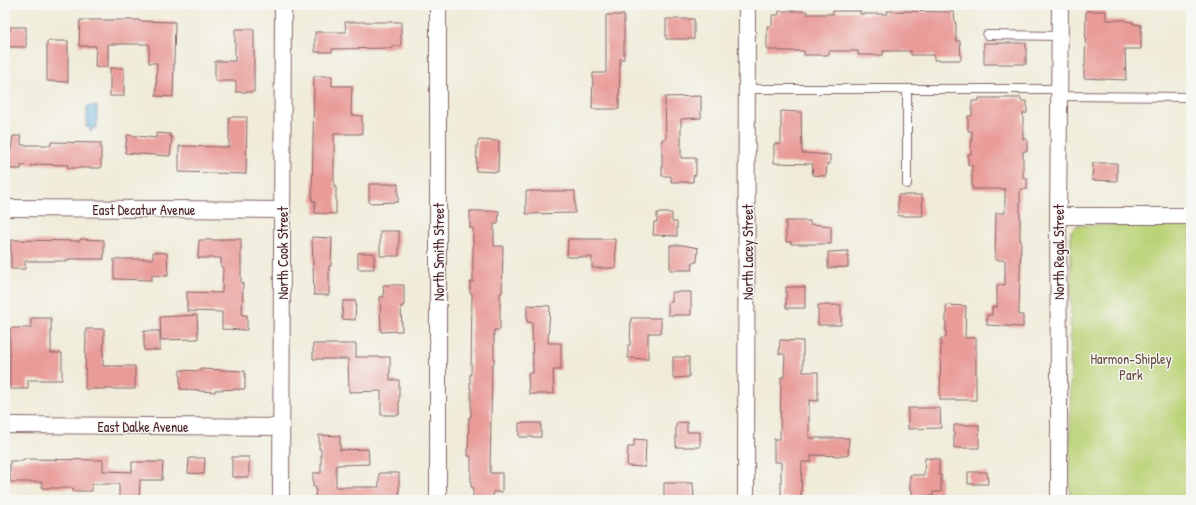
<svg xmlns="http://www.w3.org/2000/svg" width="1196" height="505" font-family="'Patrick Hand',sans-serif">
  <style>
    .green { fill: #bbd378; stroke: #827952 }
    .water { fill: #60add9; stroke: #556682 }
    .building { fill: #e99b98 }
    .lines { fill: none; stroke-linecap: round; stroke-linejoin: round }
    .lane-casing { stroke: #846768; stroke-width: 10 }
    .street-casing { stroke: #846768; stroke-width: 18 }
    .lane { stroke: #fff; stroke-width: 8 }
    .street { stroke: #fff; stroke-width: 16 }
    .labels { text-anchor: middle; dominant-baseline: central; stroke-width: 3; stroke-linejoin: round; paint-order: stroke }
    .street-label { font-size: 14px; fill: #4a1f2b; stroke: #f6f6f2 }
    .park-label { font-size: 14px; fill: #664c3e; stroke: #f6f6f2 }
  </style>
  <rect width="100%" height="100%" fill="#f6f6f2"/>
  <filter id="ink" filterUnits="userSpaceOnUse"><feTurbulence type="fractalNoise" baseFrequency=".025" numOctaves="2"/><feDisplacementMap in="SourceGraphic" scale="8" xChannelSelector="R" yChannelSelector="G"/><feConvolveMatrix kernelMatrix="1 2 1 2 8 2 1 2 1" color-interpolation-filters="sRGB"/></filter>
  <filter id="wash" filterUnits="userSpaceOnUse"><feTurbulence type="fractalNoise" baseFrequency=".012" numOctaves="4" result="noise"/><feDisplacementMap in="SourceGraphic" scale="16" xChannelSelector="R" yChannelSelector="G"/><feGaussianBlur stdDeviation="0.9" result="paint"/><feColorMatrix in="noise" values="0 0 0 0 0 0 0 0 0 0 0 0 0 0 0 0 0 1.4 0 .05"/><feComposite in="paint" operator="in"/></filter>
  <g filter="url(#wash)">
    <rect width="100%" height="100%" fill="#f0ecd9"/>
    <path class="green" d="M 1078,225 L 1191,225 L 1191,500 L 1070,500 L 1071,231 Z"/>
    <path class="water" d="M 87,106 L 97,106 L 97,128 L 93,128 L 92,131 L 90,131 L 90,128 L 86,127 Z"/>
    <g id="blocks">
      <path class="building" d="M 779,11 L 807,11 L 807,14 L 833,14 L 833,11 L 860,11 L 860,14 L 887,14 L 887,11 L 954,12 L 955,23 L 956,23 L 956,41 L 960,41 L 961,60 L 934,60 L 934,55 L 911,55 L 911,51 L 883,51 L 883,55 L 858,55 L 858,51 L 829,51 L 829,55 L 804,55 L 804,51 L 779,51 L 779,50 L 767,50 L 767,26 L 772,26 L 772,15 L 779,15 Z
        M 1086,11 L 1106,11 L 1106,20 L 1125,20 L 1125,21 L 1133,22 L 1133,24 L 1141,25 L 1141,49 L 1125,49 L 1126,80 L 1084,78 L 1084,66 L 1085,66 Z
        M 606,15 L 624,15 L 624,59 L 620,59 L 619,109 L 592,109 L 593,73 L 606,73 Z
        M 666,19 L 694,19 L 694,39 L 666,39 Z
        M 80,20 L 139,20 L 139,21 L 175,22 L 173,97 L 156,96 L 157,63 L 149,63 L 149,44 L 108,44 L 108,67 L 95,67 L 96,46 L 79,46 Z
        M 345,22 L 401,22 L 401,46 L 393,46 L 393,48 L 332,49 L 332,52 L 315,52 L 315,32 L 346,32 Z
        M 10,27 L 26,27 L 26,47 L 5,47 L 5,31 L 10,31 Z
        M 235,29 L 254,29 L 254,92 L 236,92 L 236,81 L 215,81 L 215,61 L 235,61 Z
        M 47,41 L 68,41 L 68,82 L 47,81 Z
        M 984,43 L 1026,43 L 1026,64 L 984,64 Z
        M 110,68 L 124,68 L 124,96 L 110,96 Z
        M 314,76 L 332,76 L 332,86 L 352,86 L 351,115 L 362,116 L 362,134 L 334,134 L 334,187 L 336,187 L 336,214 L 315,213 L 315,201 L 312,201 Z
        M 701,96 L 701,118 L 681,119 L 681,158 L 696,158 L 696,175 L 693,176 L 693,182 L 671,182 L 671,176 L 662,176 L 662,139 L 666,139 L 665,97 Z
        M 979,98 L 1021,98 L 1021,101 L 1027,101 L 1027,113 L 1023,113 L 1023,139 L 1027,139 L 1027,151 L 1023,151 L 1023,178 L 1027,178 L 1027,189 L 1020,189 L 1020,240 L 1021,240 L 1019,308 L 1019,315 L 1023,315 L 1023,327 L 987,325 L 987,315 L 992,315 L 992,307 L 997,307 L 997,285 L 1005,285 L 1005,260 L 995,260 L 996,213 L 1005,213 L 1005,189 L 972,189 L 972,165 L 968,165 L 968,154 L 971,154 L 972,131 L 968,131 L 968,116 L 972,116 L 972,101 L 979,101 Z
        M 781,111 L 801,112 L 802,153 L 830,155 L 830,164 L 827,164 L 826,176 L 812,175 L 813,164 L 774,163 L 774,144 L 781,144 Z
        M 229,117 L 247,117 L 246,174 L 179,172 L 179,146 L 229,147 Z
        M 156,133 L 170,134 L 170,137 L 172,137 L 170,156 L 125,153 L 127,135 L 156,138 Z
        M 13,136 L 21,136 L 21,145 L 51,145 L 51,142 L 101,143 L 101,168 L 68,168 L 68,165 L 36,164 L 36,166 L 21,165 L 21,169 L 9,169 L 10,167 L 5,167 L 5,149 L 11,149 Z
        M 479,140 L 499,141 L 498,172 L 476,171 L 477,145 Z
        M 1093,163 L 1117,163 L 1117,181 L 1092,180 Z
        M 369,184 L 398,184 L 398,202 L 369,203 Z
        M 526,191 L 575,191 L 575,213 L 526,214 Z
        M 898,195 L 922,195 L 923,216 L 898,216 Z
        M 470,211 L 499,211 L 498,224 L 494,224 L 494,246 L 503,246 L 502,293 L 500,293 L 500,330 L 494,330 L 494,365 L 492,365 L 490,473 L 502,473 L 502,492 L 493,492 L 493,500 L 473,500 L 473,487 L 471,487 L 471,456 L 468,456 L 469,417 L 471,417 L 471,389 L 470,389 L 470,374 L 471,374 L 472,293 L 470,293 L 470,282 L 473,282 L 473,228 L 470,228 Z
        M 657,213 L 672,213 L 672,222 L 677,222 L 677,236 L 653,235 L 654,222 L 657,222 Z
        M 786,221 L 810,221 L 810,224 L 831,226 L 831,244 L 791,244 L 791,242 L 786,242 Z
        M 380,231 L 399,231 L 399,256 L 380,256 Z
        M 312,237 L 332,238 L 331,266 L 329,266 L 329,295 L 314,295 Z
        M 80,239 L 104,240 L 104,259 L 69,259 L 69,261 L 25,261 L 25,269 L 11,269 L 11,240 L 80,241 Z
        M 221,239 L 241,239 L 241,283 L 243,283 L 242,315 L 247,315 L 247,330 L 222,329 L 222,312 L 187,311 L 187,292 L 222,293 L 223,267 L 221,267 L 221,258 L 198,258 L 199,240 L 221,240 Z
        M 568,239 L 615,239 L 616,268 L 592,268 L 592,257 L 567,257 Z
        M 670,245 L 683,245 L 698,248 L 697,262 L 693,262 L 692,270 L 670,270 Z
        M 848,251 L 848,267 L 828,268 L 828,252 Z
        M 153,252 L 167,253 L 168,276 L 152,275 L 152,280 L 114,279 L 114,259 L 153,259 Z
        M 358,253 L 374,253 L 374,269 L 358,269 Z
        M 383,285 L 404,285 L 404,306 L 401,306 L 402,331 L 381,332 L 380,297 L 384,297 Z
        M 786,287 L 805,287 L 805,308 L 786,308 Z
        M 672,292 L 691,292 L 691,315 L 668,315 L 668,302 L 672,302 Z
        M 343,301 L 356,301 L 355,320 L 342,319 Z
        M 527,305 L 550,306 L 548,343 L 561,343 L 561,370 L 553,370 L 554,394 L 529,394 L 528,373 L 533,373 L 532,323 L 527,322 Z
        M 818,305 L 841,305 L 841,325 L 818,325 Z
        M 946,305 L 966,306 L 965,338 L 976,338 L 976,400 L 940,400 L 941,338 L 946,338 Z
        M 197,315 L 198,339 L 161,340 L 160,317 Z
        M 31,318 L 51,318 L 51,353 L 62,353 L 62,380 L 28,380 L 28,389 L 10,389 L 10,328 L 31,328 Z
        M 631,318 L 661,318 L 661,333 L 648,333 L 648,359 L 628,358 L 628,345 L 630,345 Z
        M 86,329 L 104,329 L 103,366 L 135,366 L 135,389 L 85,389 Z
        M 144,331 L 160,331 L 160,350 L 144,350 Z
        M 780,340 L 803,341 L 803,372 L 818,372 L 818,401 L 809,400 L 809,438 L 849,438 L 848,456 L 811,455 L 811,462 L 802,462 L 801,498 L 781,497 L 781,462 L 774,462 L 774,439 L 780,439 L 781,377 L 784,377 L 785,354 L 779,354 Z
        M 313,344 L 356,344 L 356,357 L 390,357 L 390,380 L 399,380 L 399,415 L 381,415 L 381,391 L 349,392 L 348,359 L 313,359 Z
        M 673,357 L 689,357 L 689,377 L 673,378 Z
        M 200,369 L 245,371 L 245,389 L 215,390 L 215,392 L 199,391 L 199,390 L 180,389 L 180,370 L 200,371 Z
        M 908,408 L 940,408 L 941,428 L 908,429 Z
        M 687,422 L 687,432 L 700,432 L 700,447 L 676,447 L 676,423 Z
        M 519,423 L 541,423 L 541,437 L 519,437 Z
        M 954,425 L 979,425 L 979,448 L 954,448 Z
        M 319,435 L 340,436 L 340,450 L 368,449 L 369,464 L 336,465 L 336,487 L 379,487 L 379,473 L 399,473 L 399,498 L 392,498 L 392,500 L 315,498 L 316,487 L 313,487 L 313,473 L 321,473 L 321,449 L 319,449 Z
        M 634,439 L 646,440 L 645,467 L 627,466 L 628,447 L 634,447 Z
        M 232,457 L 249,457 L 249,477 L 232,477 Z
        M 189,458 L 205,458 L 204,474 L 188,473 Z
        M 925,458 L 939,459 L 939,475 L 941,475 L 941,492 L 933,492 L 933,496 L 912,496 L 912,490 L 910,490 L 910,475 L 924,475 Z
        M 23,459 L 103,460 L 103,471 L 132,472 L 132,462 L 163,462 L 162,480 L 140,480 L 139,500 L 119,500 L 119,484 L 92,484 L 92,491 L 73,491 L 73,488 L 42,488 L 42,482 L 10,482 L 10,461 L 23,461 Z
        M 968,472 L 987,472 L 988,484 L 968,484 Z
        M 664,483 L 693,483 L 694,500 L 664,500 Z"/>
    </g>
  </g>
  <g filter="url(#ink)">
    <use href="#blocks" fill-opacity="0" stroke="#846768" stroke-width="1"/>
    <g class="lines">
      <defs>
        <path id="lane" d="M 987,35 L 1060,36
          M 747,89 L 1059,89
          M 907,89 L 907,184
          M 1059,96 L 1191,97"/>
        <path id="street" d="M 438,5 L 438,500
          M 5,208 L 282,210
          M 1058,216 L 1191,216
          M 5,425 L 281,427
          M 281,500 L 283,5
          M 746,500 L 747,5
          M 1059,500 L 1059,372 L 1058,216 L 1060,5"/>
      </defs>
      <use href="#lane" class="lane-casing"/>
      <use href="#street" class="street-casing"/>
      <use href="#lane" class="lane"/>
      <use href="#street" class="street"/>
    </g>
  </g>
  <g class="labels">
    <g class="street-label">
      <text x="144" y="209">East Decatur Avenue</text>
      <text transform="translate(438 252) rotate(-90)">North Smith Street</text>
      <text transform="translate(747 252) rotate(-90)">North Lacey Street</text>
      <text transform="translate(1058 252) rotate(-90)">North Regal Street</text>
      <text transform="translate(282 253) rotate(-90)">North Cook Street</text>
      <text x="143" y="426">East Dalke Avenue</text>
    </g>
    <g class="park-label">
      <text x="1131" y="358">Harmon-Shipley<tspan x="1131" dy="16">Park</tspan></text>
    </g>
  </g>
  <rect width="1196" height="505" fill="none" stroke="#f6f6f2" stroke-width="20"/>
</svg>
